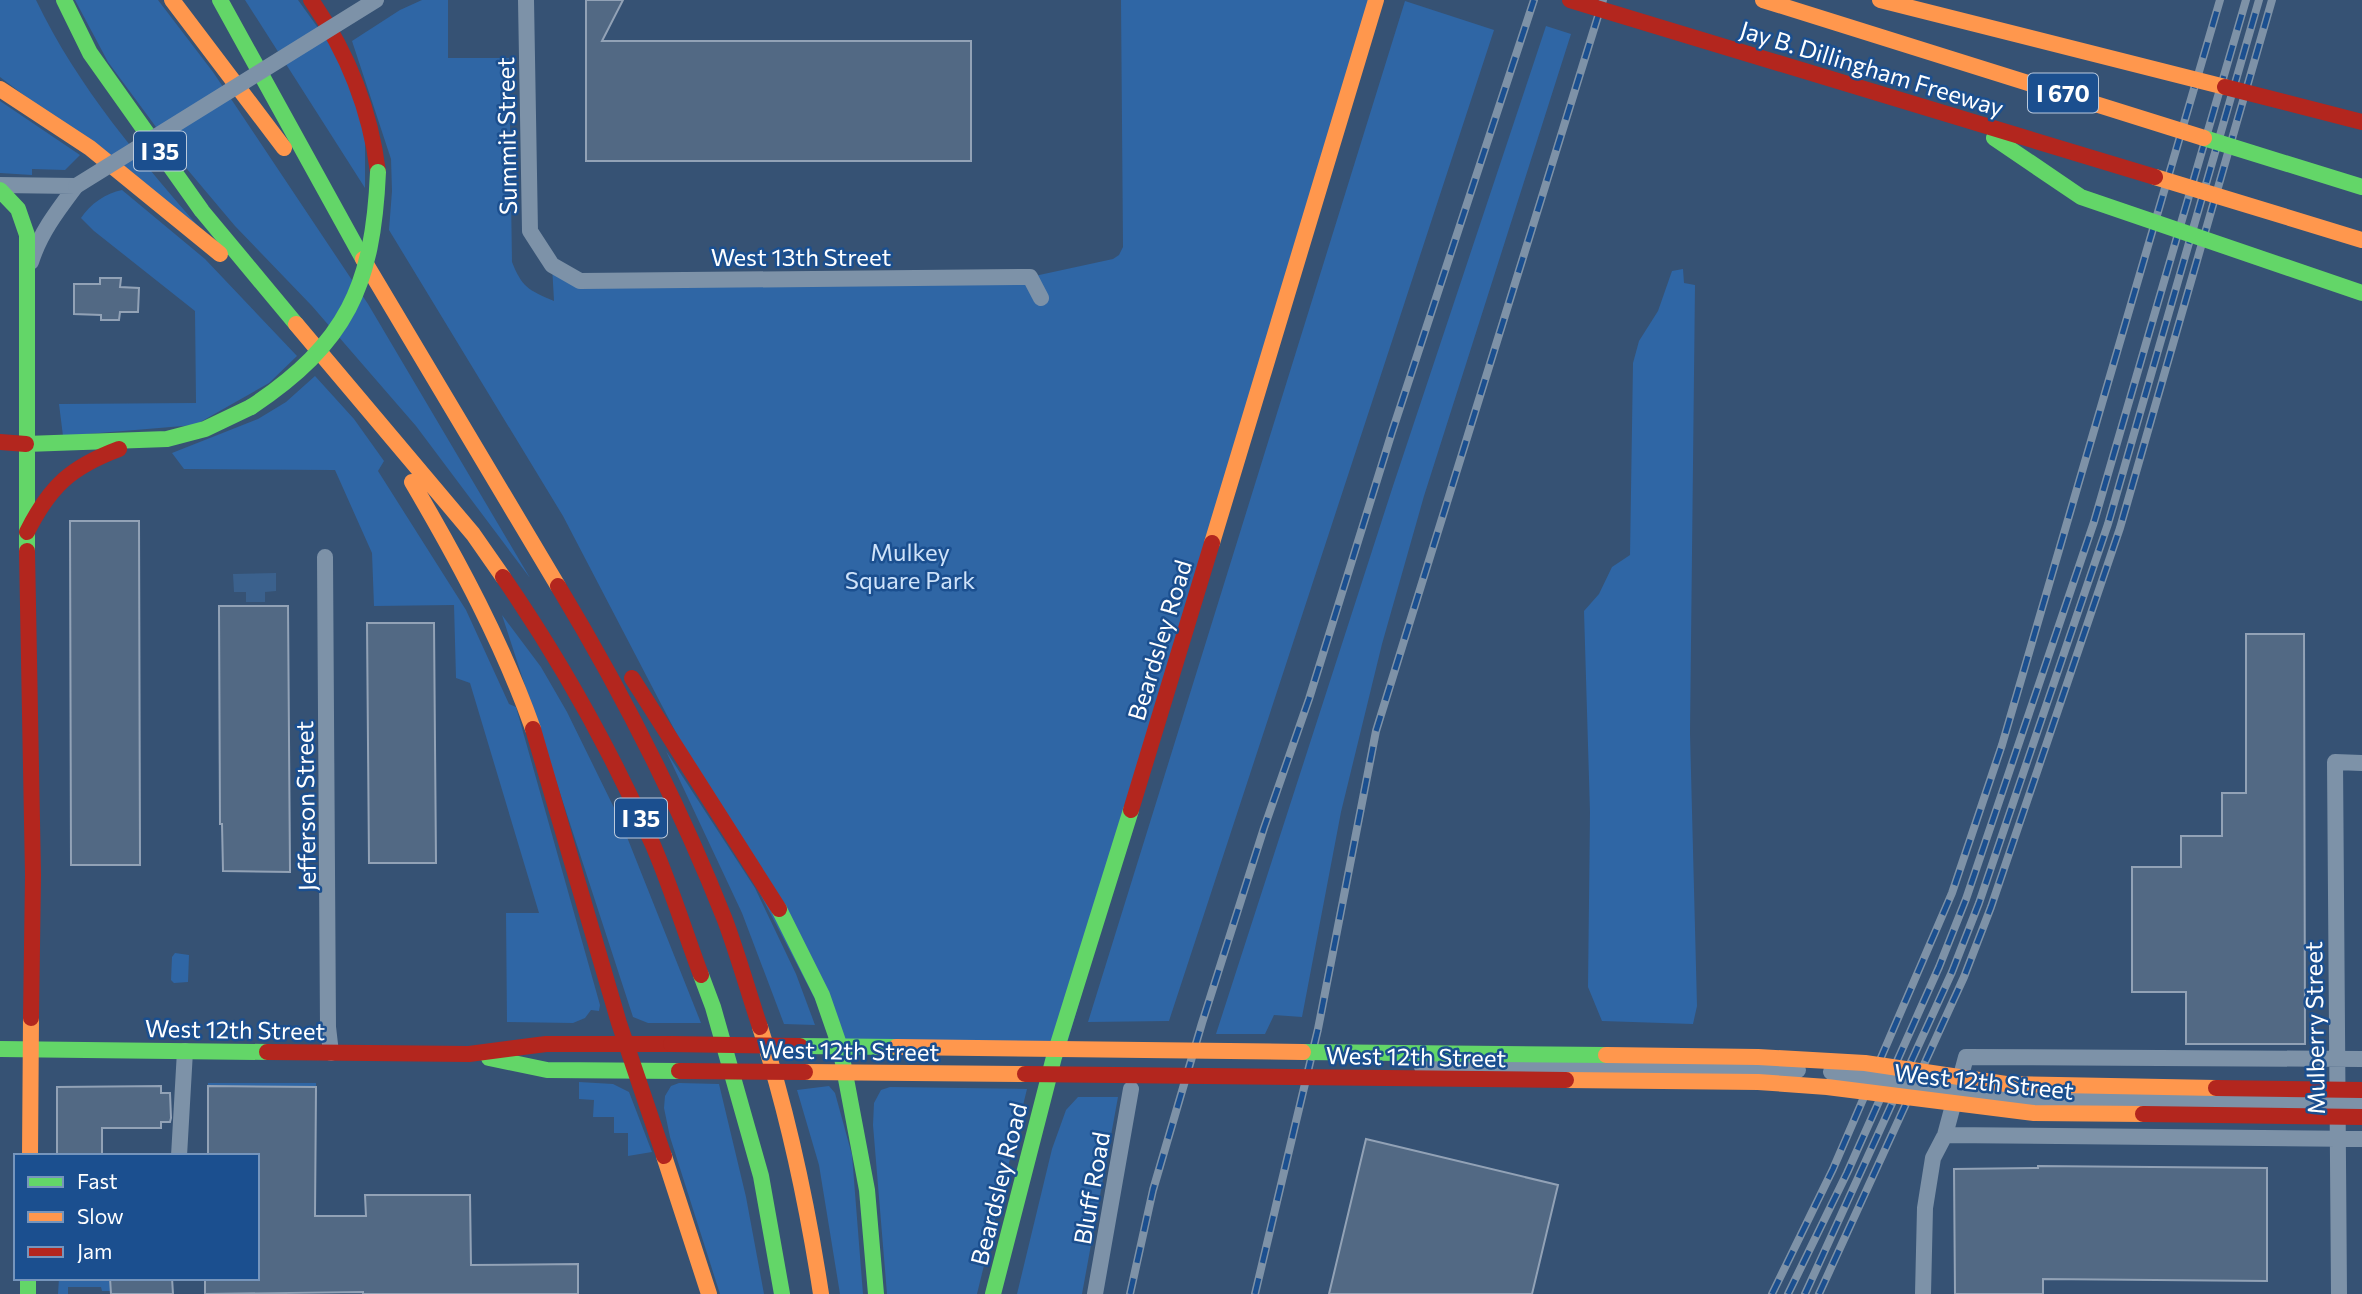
<svg xmlns="http://www.w3.org/2000/svg" width="2362" height="1294" font-family="Commissioner,sans-serif">
  <style>
    .green { fill: #2f66a5 }
    .water { fill: #3b618d }
    .building { fill: #526984; stroke: #92a2b6; stroke-width: 2 }
    .lines { fill: none; stroke-linecap: round; stroke-linejoin: round }
    .street { stroke: #7d92a8; stroke-width: 16 }
    .fast { stroke: #63d668; stroke-width: 16 }
    .slow { stroke: #ff974d; stroke-width: 16 }
    .jam { stroke: #b3261e; stroke-width: 16 }
    .rail-casing { stroke: #7e92a7; stroke-width: 8 }
    .rail { stroke: #1b4f8f; stroke-width: 5; stroke-dasharray: 16; stroke-linecap: butt }
    .street-bridge { stroke: #7d92a8; stroke-width: 16 }
    .fast-bridge { stroke: #63d668; stroke-width: 16 }
    .slow-bridge { stroke: #ff974d; stroke-width: 16 }
    .jam-bridge { stroke: #b3261e; stroke-width: 16 }
    .labels { text-anchor: middle; dominant-baseline: central; stroke-width: 5; stroke-linejoin: round; paint-order: stroke }
    .shield { fill: #1b4f8f; stroke: #bbcadd; stroke-width: 2 }
    .shield-label { font-size: 23px; font-weight: bold; fill: #fff }
    .street-label { font-size: 24px; fill: #fff; stroke: #1b4f8f }
    .park-label { font-size: 24px; fill: #cfe3fa; stroke: #1b4f8f }
  </style>
  <rect width="100%" height="100%" fill="#365274"/>
  <path class="green" d="M 0,0 L 36,0 C 78,88 141,160 204,233 L 0,77 Z
    M 75,0 L 158,0 L 213,72 L 368,304 L 530,578 L 416,426 L 312,306 L 235,226 L 187,169 L 108,62 Z
    M 245,0 L 298,0 L 334,50 L 365,121 L 365,188 Z
    M 422,0 L 448,0 L 448,58 L 509,58 L 512,262 C 522,287 528,290 554,301 L 552,265 L 580,281 L 1030,277 L 1113,259 L 1119,255 L 1123,247 L 1121,0 L 1376,0 L 1065,1050 L 840,1047 L 563,516 L 389,230 L 392,191 L 391,159 L 352,41 L 400,10 Z
    M 1405,1 L 1494,30 L 1169,1021 L 1088,1022 Z
    M 1546,26 L 1571,34 L 1424,496 L 1382,644 L 1341,812 L 1302,1017 L 1274,1015 L 1265,1034 L 1216,1034 L 1392,489 Z
    M 0,101 L 80,155 L 65,170 L 32,169 L 32,175 L 0,173 Z
    M 122,190 L 205,259 L 297,356 L 269,383 L 195,425 L 63,436 L 59,404 L 196,403 L 195,311 L 94,231 L 81,218 C 90,204 106,193 122,190 Z
    M 1683,269 L 1684,283 L 1695,285 L 1690,733 L 1697,1006 L 1693,1024 L 1602,1021 L 1588,987 L 1590,812 L 1584,611 L 1599,594 L 1612,567 L 1630,555 L 1633,363 L 1639,341 L 1658,311 L 1672,271 Z
    M 315,376 L 354,419 L 384,461 L 378,471 L 466,610 L 509,704 L 516,707 L 600,1005 L 599,1011 L 591,1010 L 585,1018 L 573,1023 L 507,1022 L 506,913 L 539,913 L 470,683 L 456,678 L 454,605 L 374,606 L 372,553 L 335,470 L 184,469 L 172,453 L 258,419 L 286,402 Z
    M 502,615 L 541,667 L 567,712 L 621,822 L 701,1023 L 648,1023 L 633,1017 Z
    M 666,751 L 755,888 L 796,974 L 815,1025 L 784,1024 L 742,913 Z
    M 175,953 L 189,955 L 188,982 L 174,983 L 171,980 L 172,957 Z
    M 579,1082 L 613,1084 L 629,1092 L 652,1152 L 628,1156 L 628,1133 L 614,1133 L 614,1117 L 593,1117 L 594,1100 L 579,1099 Z
    M 208,1083 L 316,1083 L 316,1087 L 208,1086 Z
    M 679,1083 L 719,1084 L 746,1197 L 764,1294 L 720,1294 L 670,1137 L 664,1108 L 665,1096 L 671,1086 Z
    M 829,1086 L 835,1093 L 852,1155 L 863,1294 L 840,1294 L 819,1165 L 797,1090 Z
    M 890,1087 L 1027,1089 L 977,1294 L 887,1294 L 873,1125 L 874,1103 L 881,1090 Z
    M 1078,1097 L 1118,1097 L 1082,1294 L 1017,1294 L 1052,1149 L 1066,1110 Z
    M 59,1278 L 116,1278 L 116,1291 L 102,1291 L 101,1287 L 68,1287 L 68,1294 L 58,1294 Z"/>
  <path class="water" d="M 276,573 L 276,591 L 265,592 L 265,602 L 246,602 L 246,592 L 234,592 L 233,574 Z"/>
  <path class="building" d="M 586,0 L 623,0 L 602,41 L 971,41 L 971,161 L 586,161 Z
    M 100,278 L 121,278 L 120,287 L 139,288 L 138,312 L 120,312 L 119,320 L 101,320 L 101,315 L 74,314 L 74,284 L 100,284 Z
    M 70,521 L 139,521 L 140,865 L 71,865 Z
    M 219,606 L 288,606 L 290,872 L 223,871 L 222,824 L 220,824 Z
    M 367,623 L 434,623 L 436,863 L 369,863 Z
    M 2246,634 L 2304,634 L 2305,1044 L 2186,1044 L 2186,992 L 2132,992 L 2132,867 L 2181,867 L 2181,836 L 2222,836 L 2222,793 L 2246,793 Z
    M 161,1086 L 161,1093 L 170,1093 L 171,1118 L 170,1122 L 161,1122 L 161,1128 L 102,1128 L 102,1156 L 57,1156 L 57,1087 Z
    M 208,1086 L 316,1087 L 315,1216 L 366,1216 L 365,1195 L 470,1195 L 471,1265 L 578,1264 L 578,1294 L 363,1294 L 363,1292 L 205,1294 L 205,1278 L 257,1278 L 257,1156 L 208,1156 Z
    M 1366,1139 L 1558,1185 L 1532,1294 L 1329,1294 Z
    M 2038,1166 L 2267,1168 L 2267,1281 L 2043,1279 L 2043,1294 L 1955,1294 L 1954,1169 L 2038,1168 Z
    M 110,1278 L 172,1278 L 173,1294 L 111,1294 Z"/>
  <g class="lines">
    <path class="street" d="M 526,0 L 530,231 L 552,265 L 580,281 L 1030,277 L 1041,298
      M 0,185 L 76,186
      M 31,262 C 40,233 58,210 76,186
      M 325,557 L 328,1027 L 331,1053
      M 1945,1135 L 2362,1139
      M 179,1156 L 185,1051
      M 1095,1294 L 1131,1089
      M 1923,1294 L 1925,1208 L 1933,1158 L 1945,1135 L 1966,1057 L 2362,1059
      M 2339,1294 L 2335,762 L 2362,763"/>
    <path class="fast" d="M 64,0 L 90,53 L 202,211 L 296,324
      M 220,0 L 363,259
      M 0,190 L 18,209 L 27,235 L 27,551
      M 26,444 L 167,439 L 205,429 L 251,407
      M 779,909 L 822,995 L 840,1047 L 867,1190 L 876,1294
      M 701,975 L 713,1007 L 761,1176 L 782,1294
      M 800,1046 L 896,1047
      M 0,1049 L 267,1052
      M 489,1058 L 547,1070 L 679,1071
      M 28,1278 L 28,1294
      M 993,1294 L 1054,1057 L 1131,810"/>
    <path class="slow" d="M 172,0 L 284,148
      M 0,89 L 90,148 L 220,254
      M 363,259 L 558,586
      M 296,324 L 473,534 L 503,577
      M 412,482 C 459,562 502,642 533,729
      M 1212,543 L 1376,0
      M 760,1027 C 788,1114 807,1203 821,1294
      M 805,1072 L 1025,1074
      M 30,1156 L 31,1018
      M 664,1156 L 709,1294"/>
    <path class="jam" d="M 311,0 C 348,53 370,108 378,172
      M 0,442 L 26,444
      M 27,532 C 50,486 71,467 119,449
      M 27,551 L 33,875 L 31,1018
      M 503,577 C 561,661 611,751 653,845 C 671,887 685,932 701,975
      M 558,586 C 622,692 679,804 725,920 C 738,955 748,991 760,1027
      M 632,678 L 779,909
      M 533,729 L 619,1023 L 664,1156
      M 1131,810 L 1212,543
      M 267,1052 L 469,1054 L 546,1044 L 671,1044"/>
    <defs>
      <path id="rail" d="M 1130,1294 L 1153,1190 L 1202,1023 L 1264,828 L 1309,699 L 1392,432 L 1534,0
        M 1255,1294 L 1318,1029 L 1376,731 L 1603,0
        M 1772,1294 L 1833,1169 L 1952,893 L 2002,745 L 2220,0
        M 1788,1294 L 1847,1173 L 1939,967 L 1966,899 L 2094,522 L 2246,0
        M 1805,1294 L 1952,972 L 1979,903 L 2108,524 L 2259,0
        M 1819,1294 L 1964,977 L 1991,907 L 2120,528 L 2272,0"/>
    </defs>
    <use href="#rail" class="rail-casing"/>
    <use href="#rail" class="rail"/>
    <path class="street-bridge" d="M 76,186 L 376,0
      M 1422,1067 L 1798,1070
      M 1831,1072 L 2033,1100 L 2362,1102"/>
    <path class="fast-bridge" d="M 1994,138 L 2081,197 L 2362,293
      M 2204,138 L 2362,187
      M 251,407 C 347,343 373,286 378,172
      M 1303,1052 L 1606,1055"/>
    <path class="slow-bridge" d="M 1763,0 L 2204,138
      M 1880,0 L 2225,87
      M 2155,177 L 2362,240
      M 896,1047 L 1303,1052
      M 1606,1055 L 1758,1057 L 1865,1063 L 2006,1084 L 2216,1088
      M 1566,1080 L 1758,1082 L 1827,1087 L 2034,1113 L 2143,1114"/>
    <path class="jam-bridge" d="M 1570,0 L 2155,177
      M 2225,87 L 2362,122
      M 671,1044 L 800,1046
      M 679,1071 L 805,1072
      M 1025,1074 L 1566,1080
      M 2216,1088 L 2362,1090
      M 2143,1114 L 2362,1117"/>
  </g>
  <g class="labels">
    <g class="shield">
      <rect x="2028" y="73.5" width="70" height="39" rx="5"/>
      <rect x="134" y="131.5" width="52" height="39" rx="5"/>
      <rect x="615" y="798.5" width="52" height="39" rx="5"/>
    </g>
    <g class="shield-label">
      <text x="2063" y="93">I 670</text>
      <text x="160" y="151">I 35</text>
      <text x="641" y="818">I 35</text>
    </g>
    <g class="street-label">
      <text transform="translate(1872 68) rotate(17)">Jay B. Dillingham Freeway</text>
      <text transform="translate(506 136) rotate(-91)">Summit Street</text>
      <text x="801" y="256">West 13th Street</text>
      <text transform="translate(1159 640) rotate(-73)">Beardsley Road</text>
      <text transform="translate(305 806) rotate(-91)">Jefferson Street</text>
      <text transform="translate(2314 1028) rotate(-91)">Mulberry Street</text>
      <text transform="translate(235 1029) rotate(1)">West 12th Street</text>
      <text transform="translate(849 1050) rotate(1)">West 12th Street</text>
      <text transform="translate(1416 1056) rotate(1)">West 12th Street</text>
      <text transform="translate(1984 1081) rotate(6)">West 12th Street</text>
      <text transform="translate(998 1184) rotate(-76)">Beardsley Road</text>
      <text transform="translate(1091 1188) rotate(-80)">Bluff Road</text>
    </g>
    <g class="park-label">
      <text x="910" y="551">Mulkey<tspan x="910" dy="28">Square Park</tspan></text>
    </g>
  </g>
  <rect x="14" y="1154" width="245" height="126" fill="#1b4f8f" stroke="#7695bc" stroke-width="2"/>
  <rect x="28" y="1177" width="35" height="10" fill="#63d668" stroke="#7695bc" stroke-width="2"/>
  <text x="77" y="1189" font-size="21" fill="#ffffff">Fast</text>
  <rect x="28" y="1212" width="35" height="10" fill="#ff974d" stroke="#7695bc" stroke-width="2"/>
  <text x="77" y="1224" font-size="21" fill="#ffffff">Slow</text>
  <rect x="28" y="1247" width="35" height="10" fill="#b3261e" stroke="#7695bc" stroke-width="2"/>
  <text x="77" y="1259" font-size="21" fill="#ffffff">Jam</text>
</svg>
